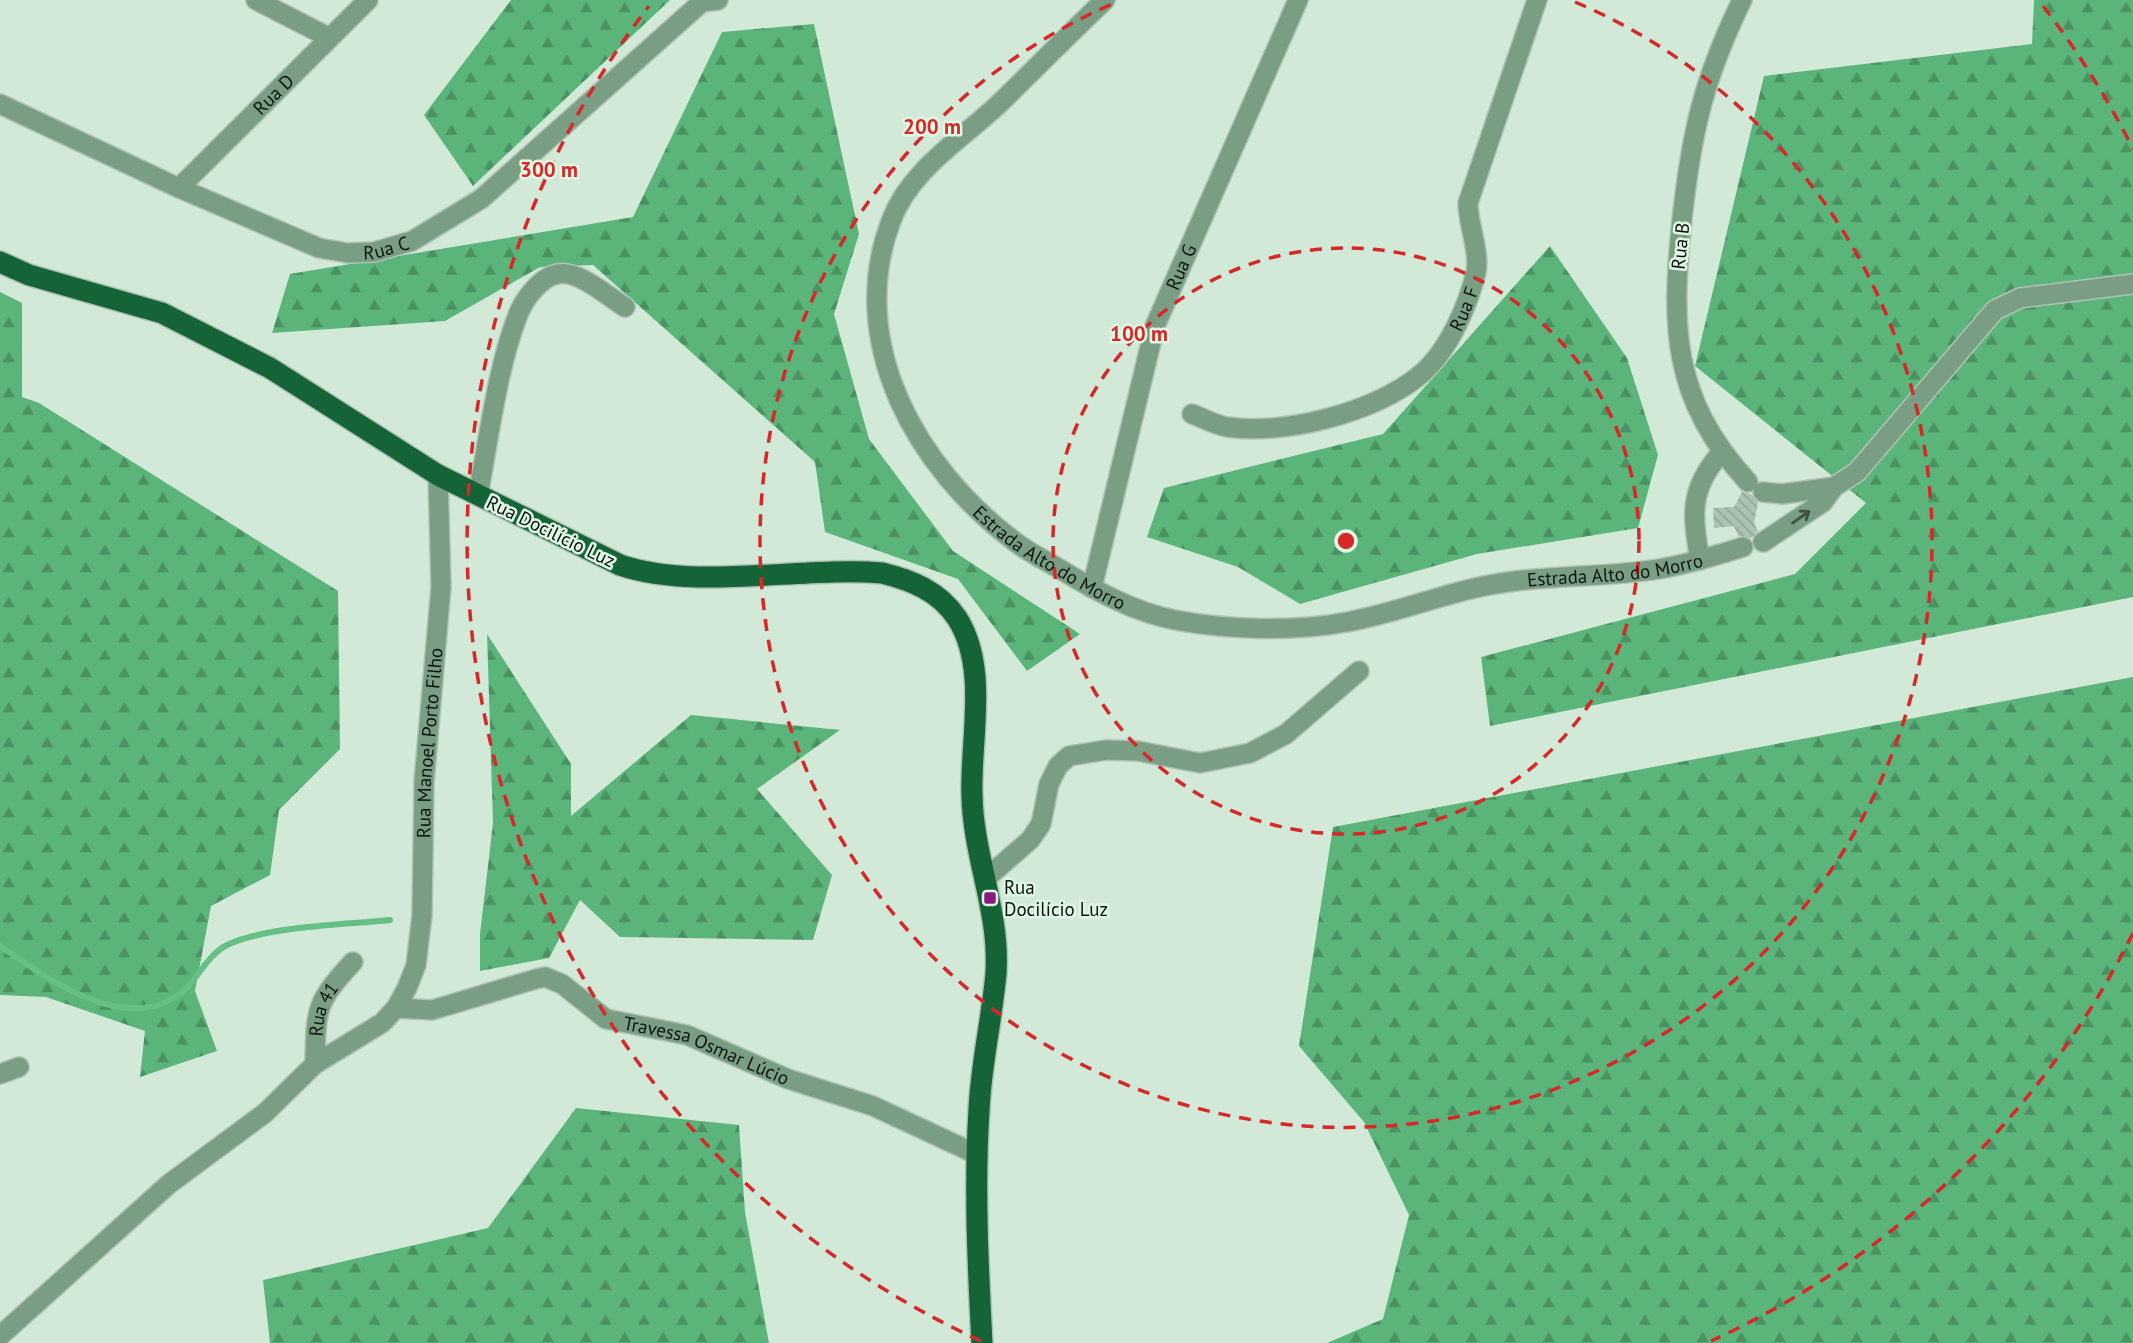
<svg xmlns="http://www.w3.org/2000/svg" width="2133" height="1343" font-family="'PT Sans',sans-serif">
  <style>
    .forest { fill: url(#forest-firs) }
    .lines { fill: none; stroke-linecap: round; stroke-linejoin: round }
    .stream { stroke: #66bf84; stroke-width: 6 }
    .building { fill: url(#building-back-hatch) }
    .minor-casing { stroke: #afc3b4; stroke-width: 22 }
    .major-casing { stroke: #afc3b4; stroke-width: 24 }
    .minor { stroke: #7a9e84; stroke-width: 19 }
    .major { stroke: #146437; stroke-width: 21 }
    .oneway { stroke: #3e5244 }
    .ring { fill: none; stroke: #d62828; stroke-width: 3.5; stroke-dasharray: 12 9 }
    .poi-dot { fill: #8a1b7e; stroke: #e0f6e5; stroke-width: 2.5 }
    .labels { text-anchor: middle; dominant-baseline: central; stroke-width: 5; stroke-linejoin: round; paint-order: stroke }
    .street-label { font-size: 19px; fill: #0d140f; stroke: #e0f6e5 }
    .poi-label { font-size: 19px; fill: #0d140f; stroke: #e0f6e5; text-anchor: start }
    .centre { fill: #d62828; stroke: #e0f6e5; stroke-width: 3.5 }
    .ring-label { font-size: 21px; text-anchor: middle; font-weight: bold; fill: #d62828; stroke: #e0f6e5; stroke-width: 5; stroke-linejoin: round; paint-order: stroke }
  </style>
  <defs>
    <pattern id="forest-firs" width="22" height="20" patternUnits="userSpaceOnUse" patternTransform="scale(1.75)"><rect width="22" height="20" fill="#5bb57a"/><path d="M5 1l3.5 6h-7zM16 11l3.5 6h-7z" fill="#4a9262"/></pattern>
    <pattern id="building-back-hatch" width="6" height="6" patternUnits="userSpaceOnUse" patternTransform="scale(1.75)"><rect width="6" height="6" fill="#acc2b2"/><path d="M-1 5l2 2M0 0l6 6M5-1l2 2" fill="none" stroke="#93a698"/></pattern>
  </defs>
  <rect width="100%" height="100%" fill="#d3e9d8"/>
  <path class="forest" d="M 511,0 L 670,0 L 473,186 L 424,115 Z
    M 2034,0 L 2133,0 L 2133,597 L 1490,726 L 1481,657 L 1795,574 L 1866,503 L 1695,366 L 1764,76 L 2032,44 Z
    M 814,24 L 859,234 L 834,314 L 869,439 L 953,551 L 1080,634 L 1027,671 L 958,579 L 825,532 L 815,462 L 593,265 L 540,267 L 445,321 L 272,333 L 290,274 L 633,217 L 722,32 Z
    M 1550,246 L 1627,358 L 1658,455 L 1638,528 L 1477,554 L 1300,604 L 1238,567 L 1147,537 L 1164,488 L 1383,434 Z
    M 0,292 L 22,303 L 22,397 L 39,403 L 338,591 L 340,749 L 279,810 L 270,875 L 211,906 L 195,991 L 217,1051 L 140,1077 L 145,1031 L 46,997 L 0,995 Z
    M 487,634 L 571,764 L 571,816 L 691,715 L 840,730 L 757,789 L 832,875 L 813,940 L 620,937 L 580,900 L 549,958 L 480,971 L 480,934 L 493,823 Z
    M 2133,677 L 2133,1343 L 1327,1343 L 1383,1319 L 1409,1215 L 1364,1122 L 1299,1046 L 1333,827 Z
    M 576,1108 L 739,1125 L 745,1212 L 769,1343 L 270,1343 L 263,1280 L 488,1228 Z"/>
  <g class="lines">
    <path class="stream" d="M 0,946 C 45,977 117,1031 174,998 C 195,986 205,956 227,945 C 268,926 343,925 390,920"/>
  </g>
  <path class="building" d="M 1742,492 L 1751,494 L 1758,503 L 1754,523 L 1758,531 L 1752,538 L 1738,536 L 1734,526 L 1714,528 L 1713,508 L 1734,507 Z"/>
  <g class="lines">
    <defs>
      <g id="minor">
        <path d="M 256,0 L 328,37"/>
        <path id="s1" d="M 1105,0 C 1070,33 1037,67 1002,101 C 964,138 910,169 891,221 C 845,343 917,468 1014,541 C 1029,553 1047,561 1063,571 C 1098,592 1134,612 1175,620 C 1229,630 1293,632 1347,622 C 1402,612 1453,589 1508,582 C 1558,575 1609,577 1659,569 C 1688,564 1715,556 1743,547"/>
        <path d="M 1742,0 C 1703,81 1692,130 1682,219 C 1671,326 1671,398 1748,482"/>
        <path id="s2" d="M 0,104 L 179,188 L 319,248 L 348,253 L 374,252 L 412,241 L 481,199 L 702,2 L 718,0"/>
        <path id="s3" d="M 179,188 L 368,0"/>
        <path id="s4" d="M 1192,414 C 1203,418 1215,425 1227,427 C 1286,435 1373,413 1420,375 C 1448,352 1468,306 1476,272 C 1480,251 1468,225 1468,203 L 1537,0"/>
        <path d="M 1763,492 L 1782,494 L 1834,487"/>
        <path d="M 478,495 C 489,438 498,362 520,310 C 527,296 542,276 558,274 C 579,270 608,297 625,307"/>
        <path d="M 1763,542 L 1823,502 L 1834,487 L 1857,472 L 1995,310 L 2020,298 L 2133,284"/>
        <path d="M 1700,560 C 1692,515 1689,489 1721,453"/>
        <path id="s5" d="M 1092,588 L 1155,326 L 1298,0"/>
        <path d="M 984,880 L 1030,840 L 1041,824 L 1049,784 L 1058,766 L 1069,756 L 1106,750 L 1138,751 L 1200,763 L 1250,753 L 1286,734 L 1359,671"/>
        <path id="s6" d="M 396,1008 L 432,1010 L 536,979 L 545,977 L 562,984 L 606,1019 L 687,1035 L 788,1079 L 873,1106 L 978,1155"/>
        <path id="s7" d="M 315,1064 C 316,1009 315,1003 353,962"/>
        <path d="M 0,1074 L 19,1067"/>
        <path id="s8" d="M 0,1336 L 169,1184 L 265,1113 L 315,1064 L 382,1023 L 396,1008 L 407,988 L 416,965 L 422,915 L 424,782 L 441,587 L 438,475"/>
      </g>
      <path id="major" d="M 0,262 L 29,275 L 162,313 L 270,368 L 438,475 L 620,565 C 697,591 800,566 882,573 C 911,580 939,591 957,618 C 989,668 970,739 972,795 C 973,856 1000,912 996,973 C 992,1019 981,1064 979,1110 C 974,1187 978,1266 982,1343"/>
    </defs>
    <use href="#minor" class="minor-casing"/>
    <use href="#major" class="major-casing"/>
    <use href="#minor" class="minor"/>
    <use href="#major" class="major"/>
  </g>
  <defs><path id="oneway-shaft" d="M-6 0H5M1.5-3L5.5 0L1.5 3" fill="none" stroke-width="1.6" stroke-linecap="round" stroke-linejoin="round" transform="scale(1.75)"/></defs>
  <use class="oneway" href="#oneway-shaft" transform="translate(1801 517) rotate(-35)"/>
  <g class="ring">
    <circle cx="1346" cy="541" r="293"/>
    <path d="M1575 2A586 586 0 1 1 1117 2"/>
    <path d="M2133 933A879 879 0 0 1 1711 1341M981 1341A879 879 0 0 1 649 6M2043 6A879 879 0 0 1 2133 149"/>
  </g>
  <rect class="poi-dot" x="983" y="891" width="14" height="14" rx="3.5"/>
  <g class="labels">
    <g class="street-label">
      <text stroke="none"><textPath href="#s3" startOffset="133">Rua D</textPath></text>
      <text stroke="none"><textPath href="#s2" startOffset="418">Rua C</textPath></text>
      <text transform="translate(1680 246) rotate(-84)">Rua B</text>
      <text stroke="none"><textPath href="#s5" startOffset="334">Rua G</textPath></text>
      <text stroke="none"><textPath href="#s4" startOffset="322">Rua F</textPath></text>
      <text transform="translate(551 531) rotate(26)">Rua Docilício Luz</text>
      <text stroke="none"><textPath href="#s1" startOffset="716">Estrada Alto do Morro</textPath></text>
      <text stroke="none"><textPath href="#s1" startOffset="1304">Estrada Alto do Morro</textPath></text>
      <text stroke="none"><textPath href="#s8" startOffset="786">Rua Manoel Porto Filho</textPath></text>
      <text stroke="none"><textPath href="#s7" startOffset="56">Rua 41</textPath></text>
      <text stroke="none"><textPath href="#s6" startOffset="334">Travessa Osmar Lúcio</textPath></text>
    </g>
    <g class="poi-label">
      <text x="1004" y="887">Rua<tspan x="1004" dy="22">Docilício Luz</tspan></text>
    </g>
  </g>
  <circle cx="1346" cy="541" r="10" class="centre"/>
  <g class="ring-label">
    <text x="932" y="134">200 m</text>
    <text x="549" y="177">300 m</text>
    <text x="1139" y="341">100 m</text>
  </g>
</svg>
